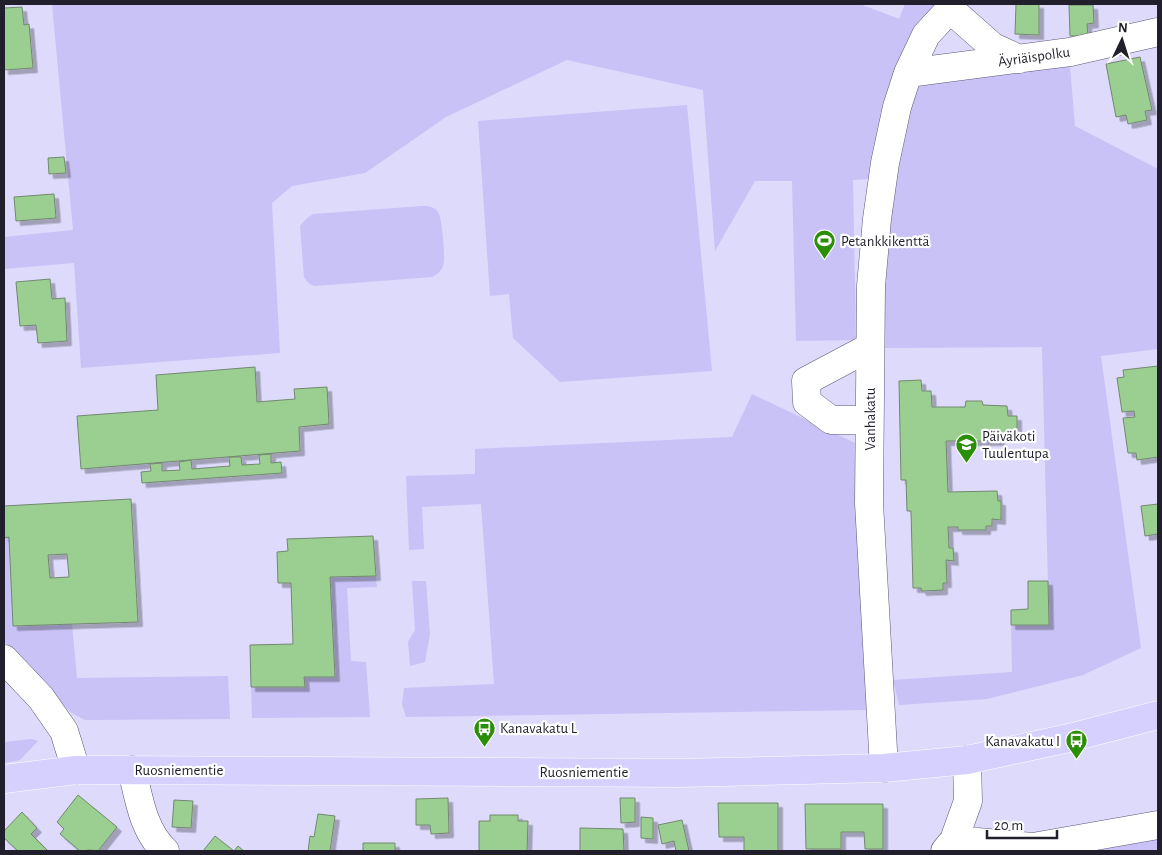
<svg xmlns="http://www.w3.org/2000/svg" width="1162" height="855" font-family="'Alegreya Sans',sans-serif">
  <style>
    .green { fill: #c8c2f6 }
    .building { fill: #9bcf91; stroke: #72886e; fill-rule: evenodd; filter: url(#shadow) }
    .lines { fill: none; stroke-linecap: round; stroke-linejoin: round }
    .minor-casing { stroke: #5b5875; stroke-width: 29 }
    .major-casing { stroke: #fff; stroke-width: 29 }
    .minor { stroke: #fff; stroke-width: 28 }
    .major { stroke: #d6d0fe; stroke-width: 28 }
    .labels { text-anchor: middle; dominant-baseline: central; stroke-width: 4.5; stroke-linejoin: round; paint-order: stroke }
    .street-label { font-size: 15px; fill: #201f2b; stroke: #fff }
    .poi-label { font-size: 15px; fill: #201f2b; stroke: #fff; text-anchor: start }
  </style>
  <defs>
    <filter id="shadow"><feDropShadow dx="4.5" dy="4.5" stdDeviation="0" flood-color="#0004"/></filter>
  </defs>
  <rect width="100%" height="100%" fill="#dddafc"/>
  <path class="green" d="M 52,4 L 860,4 L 899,19 L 905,4 L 936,4 L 936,6 L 907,41 L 869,179 L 853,180 L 856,340 L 796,341 L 792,181 L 755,181 L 715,251 L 703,90 L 567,60 L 446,117 L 365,173 L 292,186 L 272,203 L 280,353 L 81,368 L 74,263 L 4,269 L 4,237 L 73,230 Z
    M 1070,67 L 1075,126 L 1158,169 L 1158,349 L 1101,356 L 1141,648 L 1083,675 L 987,699 L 899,705 L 893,680 L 1012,672 L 1011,625 L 1049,624 L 1042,347 L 884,348 L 884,240 L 915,80 L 1028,69 Z
    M 687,105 L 712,371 L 560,382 L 513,338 L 509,294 L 490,296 L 478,121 Z
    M 422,206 C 430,206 436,207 439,214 C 442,220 446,261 443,266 C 441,272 437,274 432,277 L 315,286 C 310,285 307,282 304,277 L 300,226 L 306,219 L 313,214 Z
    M 752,394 L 855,443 L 869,710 L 406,717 L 402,704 L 404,688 L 494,684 L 481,504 L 422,507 L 424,549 L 409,550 L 406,476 L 475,474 L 475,449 L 732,437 Z
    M 9,537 L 13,626 L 72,624 L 77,678 L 228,676 L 230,719 L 85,720 L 70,712 L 4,641 L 4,538 Z
    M 376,576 L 377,587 L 347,588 L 351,661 L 366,662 L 370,717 L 252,718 L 251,687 L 305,687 L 304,677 L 335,677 L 330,577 Z
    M 412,581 L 426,581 L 430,634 L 425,662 L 410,666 L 408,642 L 415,630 Z
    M 31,739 L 38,741 L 20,760 L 4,763 L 4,742 Z
    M 1158,836 L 1158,851 L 1065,851 Z"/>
  <path class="building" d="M 1016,4 L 1039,4 L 1039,35 L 1015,34 Z
    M 1069,5 L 1093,5 L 1094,23 L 1087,24 L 1088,36 L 1070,36 Z
    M 22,7 L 24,25 L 29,24 L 33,68 L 4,70 L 4,8 Z
    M 1140,57 L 1152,110 L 1145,111 L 1147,120 L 1128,124 L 1126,115 L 1116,117 L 1106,64 Z
    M 64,157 L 66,173 L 49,174 L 48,158 Z
    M 54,194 L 56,218 L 16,221 L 14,197 Z
    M 50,279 L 52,299 L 65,298 L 67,341 L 38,343 L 36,325 L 20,326 L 16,282 Z
    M 1158,366 L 1158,457 L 1137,460 L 1136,453 L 1128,453 L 1123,418 L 1135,417 L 1134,411 L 1122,412 L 1117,378 L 1124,377 L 1123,370 Z
    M 255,367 L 257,402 L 295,399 L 294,389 L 327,387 L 329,424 L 299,427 L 300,451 L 81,469 L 77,416 L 158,410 L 156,375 Z
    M 921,380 L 922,391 L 931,391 L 932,407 L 965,407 L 966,401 L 982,401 L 983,405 L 1007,406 L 1008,416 L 1017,416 L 1017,435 L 999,435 L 1000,441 L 946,441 L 948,492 L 997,491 L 998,501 L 1001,501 L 1001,520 L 992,519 L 992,526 L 986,526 L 986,530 L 958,530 L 958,527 L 948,527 L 949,548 L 953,548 L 954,561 L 946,560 L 947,583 L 943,583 L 943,590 L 922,591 L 921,588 L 913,588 L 911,511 L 907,511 L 906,480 L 901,480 L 899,381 Z
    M 271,454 L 271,463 L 281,462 L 282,473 L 142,483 L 141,472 L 151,471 L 150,464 L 162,463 L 162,471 L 180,470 L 179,462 L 191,460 L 192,469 L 230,466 L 229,457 L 241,457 L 242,465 L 260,464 L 259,455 Z
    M 131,499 L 138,622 L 13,626 L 9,537 L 4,538 L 4,506 ZM 67,554 L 69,577 L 50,578 L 48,555 Z
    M 1158,504 L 1158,534 L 1145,536 L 1141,506 Z
    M 373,536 L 376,576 L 330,577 L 335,677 L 304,677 L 305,687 L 251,687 L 250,645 L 293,644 L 291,583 L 278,583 L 277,552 L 288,551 L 287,539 Z
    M 1028,581 L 1048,581 L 1049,625 L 1011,625 L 1011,610 L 1028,609 Z
    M 78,795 L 117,827 L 98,851 L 90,850 L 80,851 L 60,834 L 64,829 L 57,822 Z
    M 448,798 L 449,833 L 431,834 L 430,825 L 416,825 L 416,799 Z
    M 620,798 L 635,798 L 635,822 L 621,823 Z
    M 174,800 L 193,801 L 191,828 L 172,827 Z
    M 718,803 L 778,803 L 778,851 L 744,851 L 744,837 L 719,837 Z
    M 805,804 L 883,804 L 883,849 L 865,849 L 864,832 L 841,832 L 841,849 L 806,849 Z
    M 22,812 L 37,828 L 31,834 L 48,851 L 18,851 L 4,838 L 4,831 Z
    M 318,814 L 335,816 L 330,851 L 308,851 L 310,836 L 314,837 Z
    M 490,815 L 518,815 L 518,821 L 528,821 L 527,851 L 479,851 L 479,821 L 490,821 Z
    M 641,817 L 653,818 L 653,839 L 641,838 Z
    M 682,820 L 689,851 L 676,851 L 674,841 L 662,844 L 658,825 Z
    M 580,828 L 623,829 L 624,851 L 580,851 Z
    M 215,836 L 234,851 L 238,846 L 244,851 L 203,851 Z
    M 363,843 L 395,843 L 395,851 L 363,851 Z"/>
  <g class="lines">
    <defs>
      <path id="minor" d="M 950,9 L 993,47 L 1019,59
        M 908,73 L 1070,52 L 1158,32
        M 869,420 L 831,420 L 807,402 L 806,381 L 870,347
        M 4,659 L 41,698 L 64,731 L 76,770
        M 884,768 L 869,503 L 871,286 L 877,219 L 885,163 L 897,107 L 908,73 L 926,35 L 950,9 L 950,4
        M 132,770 C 139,799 143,830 165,851
        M 954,840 L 1033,847 L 1158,825
        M 945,851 L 954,840 L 968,801 L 967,760"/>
      <path id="major" d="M 4,779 L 76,770 L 98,770 L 681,773 L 884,768 L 967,760 L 1069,738 L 1158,715"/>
    </defs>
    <use href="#minor" class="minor-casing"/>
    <use href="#major" class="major-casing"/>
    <use href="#minor" class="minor"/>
    <use href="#major" class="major"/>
  </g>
  <defs>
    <symbol id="stadium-pin" viewBox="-11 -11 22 30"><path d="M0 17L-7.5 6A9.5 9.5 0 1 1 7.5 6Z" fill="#2a8e07" stroke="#fff"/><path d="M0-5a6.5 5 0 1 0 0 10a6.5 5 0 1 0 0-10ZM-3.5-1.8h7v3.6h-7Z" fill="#fff"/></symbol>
    <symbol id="school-pin" viewBox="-11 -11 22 30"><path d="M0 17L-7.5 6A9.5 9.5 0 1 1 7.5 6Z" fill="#2a8e07" stroke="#fff"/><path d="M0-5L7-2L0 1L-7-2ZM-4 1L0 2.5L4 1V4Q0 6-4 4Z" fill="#fff"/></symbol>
    <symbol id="bus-pin" viewBox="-11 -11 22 30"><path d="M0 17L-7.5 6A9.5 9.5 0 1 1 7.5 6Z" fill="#2a8e07" stroke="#fff"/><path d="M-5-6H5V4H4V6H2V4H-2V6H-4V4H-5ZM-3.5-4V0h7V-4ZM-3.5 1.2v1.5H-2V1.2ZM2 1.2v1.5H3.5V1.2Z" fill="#fff"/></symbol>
  </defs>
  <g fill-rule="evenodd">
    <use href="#stadium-pin" x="812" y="228" width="25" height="34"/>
    <use href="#school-pin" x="954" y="432" width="25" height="34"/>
    <use href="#bus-pin" x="472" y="716" width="25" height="34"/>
    <use href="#bus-pin" x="1064" y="728" width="25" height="34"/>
  </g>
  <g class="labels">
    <g class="street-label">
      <text transform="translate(1034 57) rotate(-8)">Äyriäispolku</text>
      <text transform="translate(870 419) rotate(-90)">Vanhakatu</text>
      <text x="179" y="770">Ruosniementie</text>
      <text x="584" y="772">Ruosniementie</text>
    </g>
    <g class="poi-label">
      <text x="841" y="241">Petankkikenttä</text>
      <text x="982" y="436">Päiväkoti<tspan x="982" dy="17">Tuulentupa</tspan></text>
      <text x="500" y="728">Kanavakatu L</text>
      <text x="1060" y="741" text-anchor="end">Kanavakatu I</text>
    </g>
  </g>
  <rect width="1162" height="855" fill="none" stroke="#201f2b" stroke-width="10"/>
  <g transform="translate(1122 40) rotate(4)" stroke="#ffffff" stroke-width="4" paint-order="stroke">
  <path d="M0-4L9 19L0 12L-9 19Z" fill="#201f2b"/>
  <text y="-8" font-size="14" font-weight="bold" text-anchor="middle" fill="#201f2b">N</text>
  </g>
  <path d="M987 830v8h70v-8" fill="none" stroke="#201f2b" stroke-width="2.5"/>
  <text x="994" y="830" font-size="15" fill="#201f2b" stroke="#ffffff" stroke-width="4" paint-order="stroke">20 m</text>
</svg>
